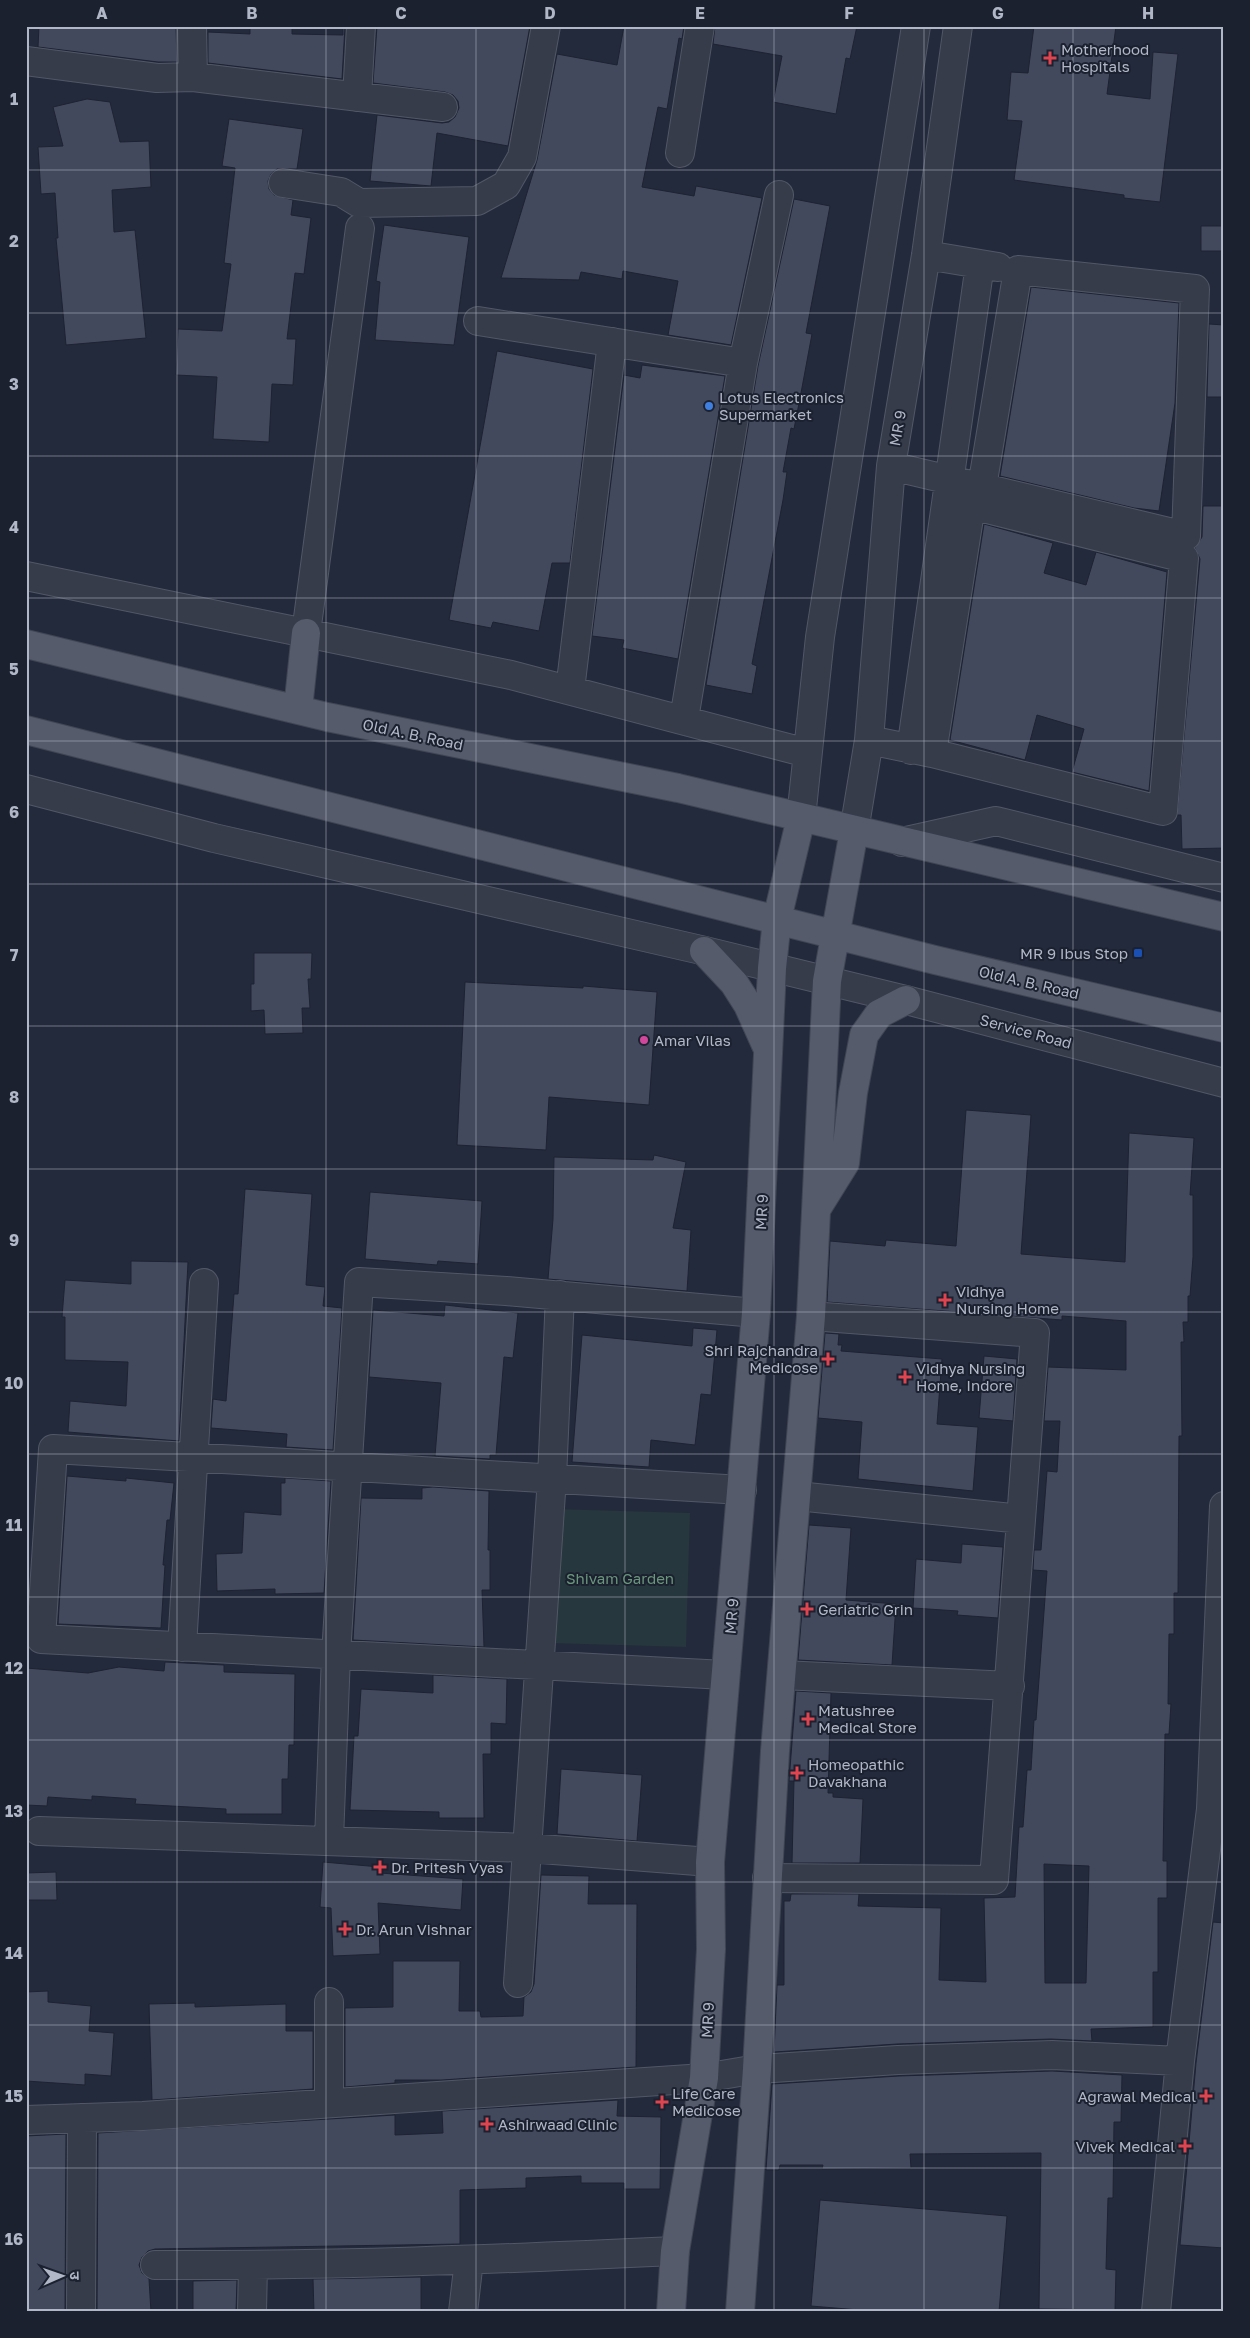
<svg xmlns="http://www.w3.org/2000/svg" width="1250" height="2338" font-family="'Golos Text','Noto Sans Devanagari',sans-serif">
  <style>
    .green { fill: #26373d }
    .building { fill: #42495c; stroke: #1e2332; fill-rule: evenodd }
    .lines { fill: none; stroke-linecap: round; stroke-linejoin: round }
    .minor-casing { stroke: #525766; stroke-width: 30 }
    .major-casing { stroke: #404554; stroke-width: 30 }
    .minor { stroke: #373c4b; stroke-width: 28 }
    .major { stroke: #555b6b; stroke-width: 28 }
    .grid { fill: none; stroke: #b2b7c7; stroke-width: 1; stroke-opacity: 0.55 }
    .health-dot { fill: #e0444e; stroke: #1c2130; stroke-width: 2 }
    .shop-dot { fill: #3f7fe0; stroke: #1c2130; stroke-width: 2 }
    .transit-dot { fill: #1a4fb4; stroke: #1c2130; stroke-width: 2 }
    .hotel-dot { fill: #d1479c; stroke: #1c2130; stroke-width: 2 }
    .labels { text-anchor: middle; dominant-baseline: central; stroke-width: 4; stroke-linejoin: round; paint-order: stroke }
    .poi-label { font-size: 15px; fill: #b2b7c7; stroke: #1c2130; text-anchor: start }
    .street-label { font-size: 15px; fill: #b2b7c7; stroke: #1c2130 }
    .park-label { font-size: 15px; fill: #6a977b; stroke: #1c2130 }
    .neatline { fill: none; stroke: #b2b7c7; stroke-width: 2 }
    .grid-label { font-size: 16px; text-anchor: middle; font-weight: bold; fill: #b2b7c7 }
  </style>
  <rect width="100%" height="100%" fill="#232a3b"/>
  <path class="green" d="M 554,1509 L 690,1513 L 686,1647 L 549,1643 Z"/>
  <path class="building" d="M 39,26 L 176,26 L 177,62 L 158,62 L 38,47 Z
    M 250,26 L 292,26 L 292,34 L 343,35 L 343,26 L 345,26 L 342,79 L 208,63 L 208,32 L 250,34 Z
    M 377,26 L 530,26 L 508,146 L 437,133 L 431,186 L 370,181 L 377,115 L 442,123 L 449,122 L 455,117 L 459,108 L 458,101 L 453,95 L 445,92 L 373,83 Z
    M 624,26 L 684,26 L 682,39 L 679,38 L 667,109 L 658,107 L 642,187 L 694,196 L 696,186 L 762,198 L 731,345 L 668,335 L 678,281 L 623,271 L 622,279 L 581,272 L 579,280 L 501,278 L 537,160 L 557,54 L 617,65 Z
    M 715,26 L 857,26 L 850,59 L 846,58 L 836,114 L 773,102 L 782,56 L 713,44 Z
    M 1034,26 L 1116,26 L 1107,94 L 1150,99 L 1153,52 L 1178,54 L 1160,202 L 1124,198 L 1124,195 L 1014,180 L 1022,121 L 1007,120 L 1011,72 L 1028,73 Z
    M 87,99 L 110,102 L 120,142 L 149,141 L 151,187 L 112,190 L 114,232 L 135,230 L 146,338 L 66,345 L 56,238 L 58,238 L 55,193 L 41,194 L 38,147 L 63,146 L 53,107 Z
    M 229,119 L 303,129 L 297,169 L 277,169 L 271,174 L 268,181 L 269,189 L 274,195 L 293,200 L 291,215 L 311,218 L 304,274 L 295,273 L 287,339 L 296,339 L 293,385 L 272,384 L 269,442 L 213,439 L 217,377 L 176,375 L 178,329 L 222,331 L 231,264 L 224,263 L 235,168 L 222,166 Z
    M 794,199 L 830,206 L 806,333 L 812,334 L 801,393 L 794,429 L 791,428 L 783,472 L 787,472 L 783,500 L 752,664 L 757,666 L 752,694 L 706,685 L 758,366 Z
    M 384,225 L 469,237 L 454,345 L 375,340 L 380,282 L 376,281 Z
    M 1201,226 L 1224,226 L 1224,251 L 1201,251 Z
    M 1031,287 L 1179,303 L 1175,403 L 1159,511 L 1134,508 L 1000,476 Z
    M 1209,324 L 1224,325 L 1224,397 L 1207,397 Z
    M 497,351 L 593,369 L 570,563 L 552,563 L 539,631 L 493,622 L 491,628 L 449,620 Z
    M 642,365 L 725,376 L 678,659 L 622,648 L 624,640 L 592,636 L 624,375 L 640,378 Z
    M 1203,506 L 1224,506 L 1224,848 L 1182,849 L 1181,815 L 1177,815 L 1200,559 L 1195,548 L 1202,537 Z
    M 984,524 L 1053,543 L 1044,573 L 1086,585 L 1096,552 L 1167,572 L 1149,791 L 1072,772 L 1084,729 L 1037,715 L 1025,760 L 950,740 Z
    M 254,953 L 312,953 L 311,979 L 308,979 L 310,1008 L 302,1008 L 303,1033 L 265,1034 L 264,1010 L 251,1011 L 251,984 L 254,984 Z
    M 465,982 L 583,988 L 583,986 L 657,992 L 649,1105 L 549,1097 L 546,1150 L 457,1145 Z
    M 966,1110 L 1031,1115 L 1021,1254 L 1125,1262 L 1129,1133 L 1194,1138 L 1190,1195 L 1193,1195 L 1193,1257 L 1190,1296 L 1188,1296 L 1188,1322 L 1183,1322 L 1184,1342 L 1181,1342 L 1182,1436 L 1179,1436 L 1178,1593 L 1174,1593 L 1174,1634 L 1169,1634 L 1168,1704 L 1171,1704 L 1169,1734 L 1165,1734 L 1163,1861 L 1167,1861 L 1167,1898 L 1158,1898 L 1158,1972 L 1153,1972 L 1153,2027 L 1091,2029 L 1092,2041 L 1051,2039 L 897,2044 L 774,2052 L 777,1985 L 784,1985 L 784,1901 L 790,1901 L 791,1894 L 859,1894 L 858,1906 L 941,1908 L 939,1980 L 986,1982 L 984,1898 L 1015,1897 L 1019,1827 L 1023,1827 L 1027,1770 L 1031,1770 L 1034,1720 L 1036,1720 L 1047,1571 L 1033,1570 L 1034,1550 L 1041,1550 L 1047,1471 L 1057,1472 L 1060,1421 L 1044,1421 L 1048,1367 L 1126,1370 L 1126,1321 L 1062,1316 L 1062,1320 L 827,1302 L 830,1241 L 885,1246 L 886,1240 L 956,1246 ZM 1044,1864 L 1089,1866 L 1086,1983 L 1045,1983 Z
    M 654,1155 L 686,1162 L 673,1228 L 691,1230 L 687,1291 L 548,1279 L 553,1219 L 554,1157 L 653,1160 Z
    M 245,1189 L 312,1194 L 306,1285 L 325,1287 L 323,1306 L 342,1308 L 333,1450 L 286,1447 L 287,1434 L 211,1428 L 213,1399 L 226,1401 L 234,1294 L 238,1294 Z
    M 370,1192 L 482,1201 L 478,1264 L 438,1261 L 437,1265 L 365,1259 Z
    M 131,1261 L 188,1262 L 179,1441 L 68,1432 L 70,1401 L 126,1406 L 128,1362 L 65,1360 L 65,1317 L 62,1317 L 65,1280 L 131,1284 Z
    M 445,1305 L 518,1313 L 513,1358 L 504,1357 L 496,1455 L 490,1455 L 490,1459 L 435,1456 L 441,1383 L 369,1377 L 373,1310 L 444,1316 Z
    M 693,1328 L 717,1330 L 711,1395 L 701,1394 L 695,1445 L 651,1440 L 649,1467 L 572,1462 L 582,1335 L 692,1346 Z
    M 825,1333 L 839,1334 L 838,1345 L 842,1345 L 841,1351 L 942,1359 L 937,1424 L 978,1427 L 973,1491 L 858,1479 L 862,1422 L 818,1418 Z
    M 984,1356 L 1017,1359 L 1013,1421 L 979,1418 Z
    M 67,1476 L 126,1481 L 126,1478 L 174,1483 L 170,1520 L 167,1520 L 163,1565 L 165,1565 L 161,1628 L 58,1624 Z
    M 285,1478 L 331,1481 L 324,1593 L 275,1594 L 275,1589 L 217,1591 L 216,1554 L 242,1553 L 244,1512 L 281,1515 L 281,1483 L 285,1483 Z
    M 433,1487 L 489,1491 L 488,1550 L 490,1550 L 490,1590 L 482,1590 L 484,1647 L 353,1640 L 361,1498 L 422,1499 L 422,1488 Z
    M 809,1525 L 851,1528 L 846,1600 L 896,1604 L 892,1665 L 798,1660 Z
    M 962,1544 L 1003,1547 L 998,1618 L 957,1615 L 958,1611 L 913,1608 L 916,1559 L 961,1563 Z
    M 165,1662 L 224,1665 L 224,1672 L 295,1674 L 294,1745 L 289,1745 L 288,1779 L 282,1779 L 282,1814 L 226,1814 L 226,1809 L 135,1804 L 136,1799 L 92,1796 L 92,1800 L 48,1797 L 47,1806 L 26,1805 L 26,1668 L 88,1673 L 119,1667 L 164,1671 Z
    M 433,1675 L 507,1679 L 506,1724 L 491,1723 L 491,1754 L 483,1754 L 484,1818 L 439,1818 L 439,1812 L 350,1810 L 354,1736 L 358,1736 L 361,1689 L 433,1693 Z
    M 796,1691 L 831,1693 L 828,1793 L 833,1793 L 833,1797 L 863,1799 L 860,1863 L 792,1863 L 794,1781 L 789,1781 Z
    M 561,1769 L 642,1775 L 637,1841 L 557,1834 Z
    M 323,1862 L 380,1867 L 380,1873 L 463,1879 L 461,1910 L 378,1903 L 380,1954 L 333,1956 L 331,1908 L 320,1907 Z
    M 56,1872 L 57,1900 L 26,1900 L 26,1873 Z
    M 541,1875 L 589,1876 L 588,1904 L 637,1904 L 636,2067 L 442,2080 L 395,2080 L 395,2083 L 345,2087 L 345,2008 L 393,2007 L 393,1961 L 460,1961 L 459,2011 L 480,2011 L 481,2017 L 523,2016 L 524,1997 L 531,1992 L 534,1984 Z
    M 1213,1922 L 1224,1923 L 1224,2248 L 1180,2245 L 1196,2063 Z
    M 48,1991 L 48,2002 L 91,2006 L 89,2031 L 114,2033 L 111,2076 L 85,2074 L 85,2085 L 26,2081 L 26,1992 Z
    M 195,2003 L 195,2007 L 286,2004 L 286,2031 L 313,2031 L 313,2089 L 152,2100 L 149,2004 Z
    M 1052,2071 L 1122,2075 L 1121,2122 L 1114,2122 L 1113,2198 L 1108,2198 L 1106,2269 L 1116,2270 L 1115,2310 L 1039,2309 L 1041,2153 L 910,2154 L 911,2168 L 822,2169 L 823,2165 L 780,2165 L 779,2170 L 766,2170 L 772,2084 L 899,2076 Z
    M 618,2100 L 617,2116 L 661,2117 L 660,2189 L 624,2189 L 624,2183 L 581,2183 L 581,2176 L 526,2178 L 526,2188 L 460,2190 L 460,2244 L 155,2249 L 148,2251 L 142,2257 L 139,2265 L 142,2273 L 149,2279 L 151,2312 L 97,2312 L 98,2133 L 395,2115 L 395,2135 L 443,2133 L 442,2111 Z
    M 66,2134 L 65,2312 L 26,2312 L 26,2136 Z
    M 820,2200 L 1007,2216 L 999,2312 L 883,2312 L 811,2306 Z
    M 421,2277 L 421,2312 L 314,2312 L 313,2279 Z
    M 237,2280 L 236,2312 L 193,2312 L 193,2281 Z"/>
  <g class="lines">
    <defs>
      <path id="minor" d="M 192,26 L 193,77
        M 26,61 L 157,78 L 193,77 L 443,107
        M 357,97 L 361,26
        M 680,153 L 700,26
        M 283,183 L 341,192 L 359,203 L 477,201 L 506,185 L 522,157 L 546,26
        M 926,255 L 998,267
        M 478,321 L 743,363
        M 891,466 L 1186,536 L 1195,289 L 1018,270 L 982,487
        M 26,576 L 511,675 L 807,753
        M 306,633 L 360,228
        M 570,690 L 612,342
        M 684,719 L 743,363 L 779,195
        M 869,740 L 932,753 L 1163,811 L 1184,558 L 971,505 L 932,753
        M 911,750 L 980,264
        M 26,789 L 214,838 L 701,950 L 906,1000 L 1224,1083
        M 801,818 L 820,637 L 916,26
        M 854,831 L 869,740 L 891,466 L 926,255 L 958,26
        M 902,842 L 996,821 L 1224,878
        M 797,1496 L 1021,1519
        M 182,1647 L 204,1283
        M 725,1675 L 41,1639 L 53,1449 L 742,1490
        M 782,1675 L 1010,1686
        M 39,1831 L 528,1848 L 710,1862
        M 329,1840 L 336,1655 L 359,1282 L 506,1291 L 756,1313
        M 767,1878 L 994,1880 L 1035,1333 L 811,1316
        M 518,1983 L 552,1478 L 560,1295
        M 329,2002 L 329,2102
        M 26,2120 L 143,2116 L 704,2078 L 757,2069 L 898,2060 L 1052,2055 L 1180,2061
        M 155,2265 C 329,2266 502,2259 675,2251
        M 81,2312 L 82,2118
        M 252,2312 L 253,2265
        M 463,2312 L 469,2260
        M 1156,2312 L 1180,2061 L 1211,1809 L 1224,1506"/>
      <path id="major" d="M 26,644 L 327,717 L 678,788 L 1224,917
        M 298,709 L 306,633
        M 26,730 L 935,960 L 1224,1028
        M 704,951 L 734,983 L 748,1005 L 766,1045
        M 817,1208 L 845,1163 L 853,1093 L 864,1035 L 879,1014 L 906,1000
        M 671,2312 L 675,2251 L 704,2078 L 711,1949 L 710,1862 L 756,1313 L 772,968 L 777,919 L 801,818
        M 740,2312 L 757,2069 L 775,1751 L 811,1316 L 827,981 L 854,831"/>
    </defs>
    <use href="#minor" class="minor-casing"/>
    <use href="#major" class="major-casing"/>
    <use href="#minor" class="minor"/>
    <use href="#major" class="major"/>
  </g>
  <path class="grid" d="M 177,26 L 177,2312M 326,26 L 326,2312M 476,26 L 476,2312M 625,26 L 625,2312M 774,26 L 774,2312M 924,26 L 924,2312M 1073,26 L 1073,2312M 26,170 L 1224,170M 26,313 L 1224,313M 26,456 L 1224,456M 26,598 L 1224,598M 26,741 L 1224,741M 26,884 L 1224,884M 26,1026 L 1224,1026M 26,1169 L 1224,1169M 26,1312 L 1224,1312M 26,1454 L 1224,1454M 26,1597 L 1224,1597M 26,1740 L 1224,1740M 26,1882 L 1224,1882M 26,2025 L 1224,2025M 26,2168 L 1224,2168"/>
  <g class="health-dot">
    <path d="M1047.5 50.5h5v5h5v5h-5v5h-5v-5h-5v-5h5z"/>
    <path d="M942.5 1292.5h5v5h5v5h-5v5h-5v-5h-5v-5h5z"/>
    <path d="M825.5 1351.5h5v5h5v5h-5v5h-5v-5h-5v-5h5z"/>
    <path d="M902.5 1369.5h5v5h5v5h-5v5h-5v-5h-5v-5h5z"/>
    <path d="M804.5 1601.5h5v5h5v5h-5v5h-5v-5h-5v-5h5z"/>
    <path d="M805.5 1711.5h5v5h5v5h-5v5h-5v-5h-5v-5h5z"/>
    <path d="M794.5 1765.5h5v5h5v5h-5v5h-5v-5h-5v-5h5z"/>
    <path d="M377.5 1859.5h5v5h5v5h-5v5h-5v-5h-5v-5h5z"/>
    <path d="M342.5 1921.5h5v5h5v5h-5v5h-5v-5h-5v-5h5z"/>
    <path d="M1203.5 2088.5h5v5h5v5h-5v5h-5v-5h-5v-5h5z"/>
    <path d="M659.5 2094.5h5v5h5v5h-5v5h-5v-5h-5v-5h5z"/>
    <path d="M484.5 2116.5h5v5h5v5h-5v5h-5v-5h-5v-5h5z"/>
    <path d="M1182.5 2138.5h5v5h5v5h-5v5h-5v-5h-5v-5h5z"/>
  </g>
  <circle class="shop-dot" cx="709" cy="406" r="5"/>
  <rect class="transit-dot" x="1133" y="948" width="10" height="10" rx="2.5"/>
  <circle class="hotel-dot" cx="644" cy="1040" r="5"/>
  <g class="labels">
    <g class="poi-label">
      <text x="1061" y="49">Motherhood<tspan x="1061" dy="17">Hospitals</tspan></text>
      <text x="719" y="397">Lotus Electronics<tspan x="719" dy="17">Supermarket</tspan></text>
      <text x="1128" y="953" text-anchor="end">MR 9 Ibus Stop</text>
      <text x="654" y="1040">Amar Vilas</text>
      <text x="956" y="1291">Vidhya<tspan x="956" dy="17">Nursing Home</tspan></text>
      <text x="818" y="1350" text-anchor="end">Shri Rajchandra<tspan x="818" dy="17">Medicose</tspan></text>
      <text x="916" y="1368">Vidhya Nursing<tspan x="916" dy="17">Home, Indore</tspan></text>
      <text x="818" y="1609">Geriatric Grin</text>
      <text x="818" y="1710">Matushree<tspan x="818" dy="17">Medical Store</tspan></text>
      <text x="808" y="1764">Homeopathic<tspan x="808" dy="17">Davakhana</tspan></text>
      <text x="391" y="1867">Dr. Pritesh Vyas</text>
      <text x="356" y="1929">Dr. Arun Vishnar</text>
      <text x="672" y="2093">Life Care<tspan x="672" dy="17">Medicose</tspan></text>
      <text x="1196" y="2096" text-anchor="end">Agrawal Medical</text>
      <text x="498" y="2124">Ashirwaad Clinic</text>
      <text x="1175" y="2146" text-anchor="end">Vivek Medical</text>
    </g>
    <g class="street-label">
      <text transform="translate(897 428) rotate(-80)">MR 9</text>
      <text transform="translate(413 734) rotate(12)">Old A. B. Road</text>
      <text transform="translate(1029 982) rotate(13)">Old A. B. Road</text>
      <text transform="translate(1026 1031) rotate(15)">Service Road</text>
      <text transform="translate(761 1212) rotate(-87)">MR 9</text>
      <text transform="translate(731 1616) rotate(-85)">MR 9</text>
      <text transform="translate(707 2020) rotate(-87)">MR 9</text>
    </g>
    <g class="park-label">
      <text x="620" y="1578">Shivam Garden</text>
    </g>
  </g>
  <rect width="1250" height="2338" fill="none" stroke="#1c2130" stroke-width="55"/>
  <g transform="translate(62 2276) rotate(88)" stroke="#1c2130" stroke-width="4" paint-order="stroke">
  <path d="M0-4L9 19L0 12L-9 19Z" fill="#b2b7c7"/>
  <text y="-8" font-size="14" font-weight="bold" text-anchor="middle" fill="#b2b7c7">उ</text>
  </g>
  <rect x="28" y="28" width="1194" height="2282" class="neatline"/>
  <g class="grid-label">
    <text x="102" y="19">A</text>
    <text x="252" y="19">B</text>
    <text x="401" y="19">C</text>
    <text x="550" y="19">D</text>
    <text x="700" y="19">E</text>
    <text x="849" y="19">F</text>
    <text x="998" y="19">G</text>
    <text x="1148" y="19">H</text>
    <text x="14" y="105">1</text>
    <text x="14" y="247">2</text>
    <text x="14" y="390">3</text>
    <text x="14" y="533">4</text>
    <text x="14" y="675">5</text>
    <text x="14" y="818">6</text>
    <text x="14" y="961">7</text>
    <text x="14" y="1103">8</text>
    <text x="14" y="1246">9</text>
    <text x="14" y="1389">10</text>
    <text x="14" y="1531">11</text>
    <text x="14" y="1674">12</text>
    <text x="14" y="1817">13</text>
    <text x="14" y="1959">14</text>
    <text x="14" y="2102">15</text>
    <text x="14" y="2245">16</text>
  </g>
</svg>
